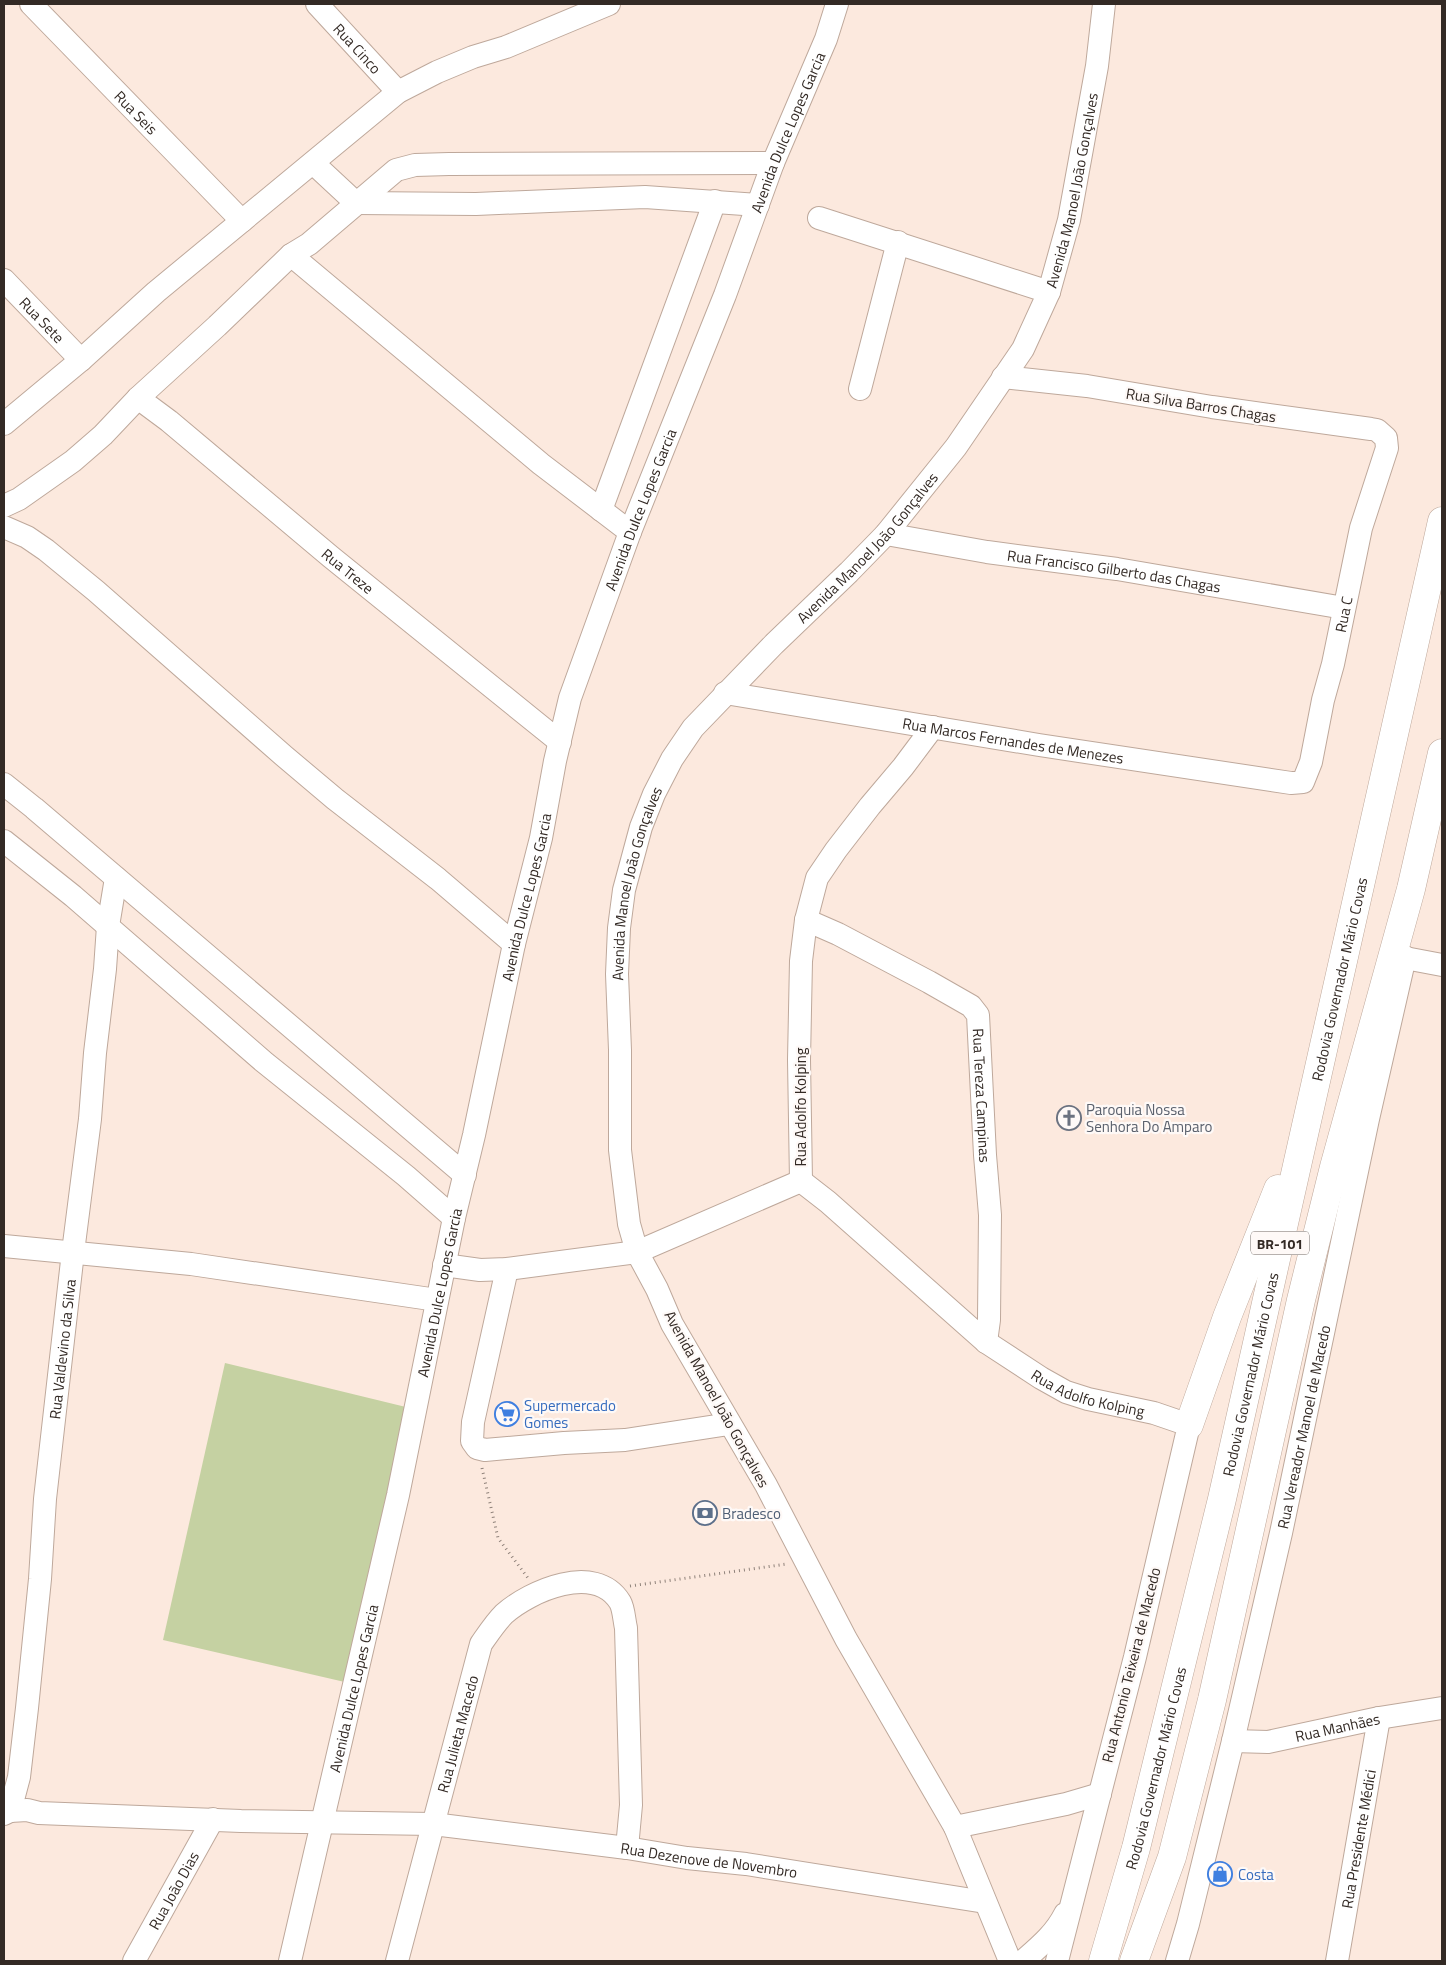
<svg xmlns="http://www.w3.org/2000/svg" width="1446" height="1965" font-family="'Titillium Web',sans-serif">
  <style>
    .green { fill: #c5d1a2 }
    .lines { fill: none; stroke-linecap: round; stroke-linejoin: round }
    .minor-casing { stroke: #bea89b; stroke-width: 24 }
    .highway-casing { stroke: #bea89b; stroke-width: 29 }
    .path { stroke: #8f827a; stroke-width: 3; stroke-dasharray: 1 4; stroke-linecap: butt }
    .minor { stroke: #fff; stroke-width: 22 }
    .highway { stroke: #fff; stroke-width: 28 }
    .labels { text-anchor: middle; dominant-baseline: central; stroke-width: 4.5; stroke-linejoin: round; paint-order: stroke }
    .shield { fill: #fef9f7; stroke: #706864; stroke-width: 1 }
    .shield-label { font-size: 14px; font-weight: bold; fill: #332a25 }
    .street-label { font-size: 15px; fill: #332a25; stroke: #fef9f7 }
    .worship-label { font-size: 15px; fill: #5b616d; stroke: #fef9f7; text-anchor: start }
    .shop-label { font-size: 15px; fill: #366cbe; stroke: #fef9f7; text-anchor: start }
    .service-label { font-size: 15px; fill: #4e5e75; stroke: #fef9f7; text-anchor: start }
  </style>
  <rect width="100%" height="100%" fill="#fce9de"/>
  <path class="green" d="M 225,1363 L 410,1408 L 349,1683 L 163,1640 Z"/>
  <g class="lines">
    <defs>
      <g id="minor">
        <path id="s1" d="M 31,4 L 242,221"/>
        <path id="s2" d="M 317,4 L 398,92"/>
        <path d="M 313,163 L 356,203 L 476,204 L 645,197 L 758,205"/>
        <path d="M 819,218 L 1049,292"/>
        <path d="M 291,255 L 541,464 L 630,532"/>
        <path id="s3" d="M 4,280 L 81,360"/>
        <path d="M 860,389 L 898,242"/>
        <path id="s4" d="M 138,398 L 169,421 L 331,557 L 560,742"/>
        <path d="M 4,424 L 81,360 L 156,292 L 398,92 L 437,72 L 473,57 L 506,47 L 609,4"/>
        <path d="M 4,506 L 19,499 L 73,461 L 103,435 L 138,398 L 217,326 L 291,255 L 309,244 L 396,170 L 415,165 L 449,164 L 773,163"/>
        <path d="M 601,510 L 715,201"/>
        <path d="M 4,527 L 27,537 L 46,550 L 96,591 L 284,756 L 335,799 L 438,879 L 514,944"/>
        <path id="s5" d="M 886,534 L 987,552 L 1117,569 L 1344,608"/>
        <path id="s6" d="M 725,693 L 1039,745 L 1291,783 L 1303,782 L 1311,762 L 1323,700 L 1333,664 L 1361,528 L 1387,448 L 1386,438 L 1377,430 L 1371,429 L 1212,407 L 1087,386 L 1003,377"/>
        <path d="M 4,784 L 34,808 L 465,1175"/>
        <path d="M 4,841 L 73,896 L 264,1062 L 406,1176 L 454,1218"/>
        <path id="s7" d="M 806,920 L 838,934 L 929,982 L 971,1006 L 978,1015 L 985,1155 L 990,1215 L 989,1320 L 986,1342"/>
        <path d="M 1405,958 L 1442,965"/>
        <path id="s8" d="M 801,1181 L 828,1202 L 986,1342 L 1041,1378 L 1066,1392 L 1088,1399 L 1154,1413 L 1189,1425 L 1135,1657 L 1057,1961"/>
        <path d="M 801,1181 L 799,1060 L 801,961 L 806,920 L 817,878 L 836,850 L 870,806 L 903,767 L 933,727"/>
        <path d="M 4,1246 L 191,1264 L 437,1300"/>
        <path d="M 444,1265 L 480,1270 L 507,1269 L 637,1252 L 801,1181"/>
        <path d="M 507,1269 L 473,1422 L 472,1441 L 477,1448 L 485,1450 L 564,1443 L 625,1440 L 729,1424"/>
        <path id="s9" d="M 1233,1741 L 1268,1742 L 1379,1718 L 1442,1708"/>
        <path id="s10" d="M 10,1811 L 27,1810 L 39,1813 L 241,1821 L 433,1824 L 627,1848 L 687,1858 L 746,1864 L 985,1902"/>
        <path id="s11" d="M 4,1814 L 10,1811 L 19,1777 L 27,1708 L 40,1579 L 45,1499 L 73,1252 L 90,1119 L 95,1053 L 105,969 L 108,926 L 116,878"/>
        <path d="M 955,1827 L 1066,1804 L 1100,1794"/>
        <path id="s12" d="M 134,1961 L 213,1819"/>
        <path id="s13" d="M 290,1961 L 398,1495 L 454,1218 L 474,1135 L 514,944 L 541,838 L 555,761 L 570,698 L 630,532 L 725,295 L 773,163 L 826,39 L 837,4"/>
        <path id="s14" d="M 397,1961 L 481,1644 C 488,1634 495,1623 504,1614 C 530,1591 595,1562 620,1602 C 624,1609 624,1620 626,1628 L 631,1805 L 627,1848"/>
        <path id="s15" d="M 1010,1961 L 955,1827 L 846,1639 L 766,1485 L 672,1324 L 657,1289 L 637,1252 L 629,1224 L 620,1150 L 620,1050 L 617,974 L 619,928 L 624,890 L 641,827 L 654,794 L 672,759 L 693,728 L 774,644 L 849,572 L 886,534 L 956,447 L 1023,349 L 1049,292 L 1069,220 L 1097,66 L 1104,4"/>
        <path d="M 1023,1961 C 1039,1947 1055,1934 1065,1914"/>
        <path id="s16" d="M 1177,1961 L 1188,1924 L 1233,1741 L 1281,1533 L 1368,1119 L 1405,957"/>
        <path id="s17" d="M 1337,1961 L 1379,1718"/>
      </g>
      <g id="highway">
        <path d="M 1189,1425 L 1227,1317 L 1278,1189"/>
        <path id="s18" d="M 1103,1961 L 1136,1848 L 1222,1499 L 1442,521"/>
        <path d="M 1134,1961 L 1172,1857 L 1212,1700 L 1301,1300 L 1334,1167 L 1411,889 L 1442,753"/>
      </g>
    </defs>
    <use href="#minor" class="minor-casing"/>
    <use href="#highway" class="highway-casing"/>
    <path class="path" d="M 482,1468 L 498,1538 L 528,1578
      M 630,1586 L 787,1564"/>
    <use href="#minor" class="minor"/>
    <use href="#highway" class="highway"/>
  </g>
  <defs>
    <symbol id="church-ring" viewBox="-11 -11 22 22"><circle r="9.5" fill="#fef9f7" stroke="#6b7280" stroke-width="1.5"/><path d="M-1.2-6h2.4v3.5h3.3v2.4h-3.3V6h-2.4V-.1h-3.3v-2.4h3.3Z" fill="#6b7280"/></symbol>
    <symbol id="supermarket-ring" viewBox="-11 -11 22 22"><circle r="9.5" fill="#fef9f7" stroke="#3f7fe0" stroke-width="1.5"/><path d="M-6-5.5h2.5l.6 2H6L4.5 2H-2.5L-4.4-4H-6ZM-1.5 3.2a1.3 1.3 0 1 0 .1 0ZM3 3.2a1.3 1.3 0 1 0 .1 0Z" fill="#3f7fe0"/></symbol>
    <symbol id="bank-ring" viewBox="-11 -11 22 22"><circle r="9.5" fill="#fef9f7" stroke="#5c6f8a" stroke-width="1.5"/><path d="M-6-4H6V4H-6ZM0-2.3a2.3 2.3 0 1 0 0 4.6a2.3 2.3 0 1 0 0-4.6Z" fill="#5c6f8a"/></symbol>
    <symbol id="shop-ring" viewBox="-11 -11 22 22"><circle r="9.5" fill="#fef9f7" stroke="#3f7fe0" stroke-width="1.5"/><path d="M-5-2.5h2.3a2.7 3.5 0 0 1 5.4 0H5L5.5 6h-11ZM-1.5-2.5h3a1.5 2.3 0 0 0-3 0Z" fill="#3f7fe0"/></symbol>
  </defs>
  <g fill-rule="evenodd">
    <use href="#church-ring" x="1055" y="1104" width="28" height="28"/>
    <use href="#supermarket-ring" x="493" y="1400" width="28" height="28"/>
    <use href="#bank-ring" x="691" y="1499" width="28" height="28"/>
    <use href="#shop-ring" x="1206" y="1860" width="28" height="28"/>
  </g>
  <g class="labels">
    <rect class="shield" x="1251" y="1231.5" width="58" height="23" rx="4"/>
    <g class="shield-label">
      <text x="1280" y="1243">BR-101</text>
    </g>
    <g class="street-label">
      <text stroke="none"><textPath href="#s2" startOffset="60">Rua Cinco</textPath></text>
      <text stroke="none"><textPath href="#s1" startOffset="151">Rua Seis</textPath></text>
      <text stroke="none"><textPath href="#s13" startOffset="1900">Avenida Dulce Lopes Garcia</textPath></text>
      <text stroke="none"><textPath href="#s15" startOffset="2015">Avenida Manoel João Gonçalves</textPath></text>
      <text stroke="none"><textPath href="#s3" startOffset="55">Rua Sete</textPath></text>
      <text transform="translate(1201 405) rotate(9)">Rua Silva Barros Chagas</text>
      <text stroke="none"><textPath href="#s13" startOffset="1495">Avenida Dulce Lopes Garcia</textPath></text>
      <text stroke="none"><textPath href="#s15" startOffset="1595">Avenida Manoel João Gonçalves</textPath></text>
      <text stroke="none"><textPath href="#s4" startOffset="272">Rua Treze</textPath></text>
      <text stroke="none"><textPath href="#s5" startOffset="231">Rua Francisco Gilberto das Chagas</textPath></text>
      <text stroke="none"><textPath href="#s6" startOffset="758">Rua C</textPath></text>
      <text stroke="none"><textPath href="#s6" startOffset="292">Rua Marcos Fernandes de Menezes</textPath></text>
      <text stroke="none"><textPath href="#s15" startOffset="1175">Avenida Manoel João Gonçalves</textPath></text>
      <text stroke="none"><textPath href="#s13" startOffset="1090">Avenida Dulce Lopes Garcia</textPath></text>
      <text stroke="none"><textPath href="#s18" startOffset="1010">Rodovia Governador Mário Covas</textPath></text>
      <text stroke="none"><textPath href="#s7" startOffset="278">Rua Tereza Campinas</textPath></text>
      <text transform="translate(800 1107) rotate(-90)">Rua Adolfo Kolping</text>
      <text stroke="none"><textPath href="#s13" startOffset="685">Avenida Dulce Lopes Garcia</textPath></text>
      <text stroke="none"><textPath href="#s11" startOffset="472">Rua Valdevino da Silva</textPath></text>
      <text stroke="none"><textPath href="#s18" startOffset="605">Rodovia Governador Mário Covas</textPath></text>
      <text stroke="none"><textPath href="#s8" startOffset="361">Rua Adolfo Kolping</textPath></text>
      <text transform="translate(717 1399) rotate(61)">Avenida Manoel João Gonçalves</text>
      <text stroke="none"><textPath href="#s16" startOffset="549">Rua Vereador Manoel de Macedo</textPath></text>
      <text transform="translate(1131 1665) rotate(-76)">Rua Antonio Teixeira de Macedo</text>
      <text stroke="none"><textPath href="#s13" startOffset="280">Avenida Dulce Lopes Garcia</textPath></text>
      <text stroke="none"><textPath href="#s9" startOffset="106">Rua Manhães</textPath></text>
      <text stroke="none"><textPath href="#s14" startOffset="235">Rua Julieta Macedo</textPath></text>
      <text stroke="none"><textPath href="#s18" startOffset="200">Rodovia Governador Mário Covas</textPath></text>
      <text stroke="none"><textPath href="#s17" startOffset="124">Rua Presidente Médici</textPath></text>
      <text stroke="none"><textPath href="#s10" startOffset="702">Rua Dezenove de Novembro</textPath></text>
      <text stroke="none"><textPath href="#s12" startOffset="81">Rua João Dias</textPath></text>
    </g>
    <g class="worship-label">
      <text x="1086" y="1109">Paroquia Nossa<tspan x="1086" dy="17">Senhora Do Amparo</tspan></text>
    </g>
    <g class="shop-label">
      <text x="524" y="1405">Supermercado<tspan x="524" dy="17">Gomes</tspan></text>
      <text x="1238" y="1874">Costa</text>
    </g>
    <g class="service-label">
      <text x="722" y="1513">Bradesco</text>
    </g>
  </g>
  <rect width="1446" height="1965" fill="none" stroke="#332a25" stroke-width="10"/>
</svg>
